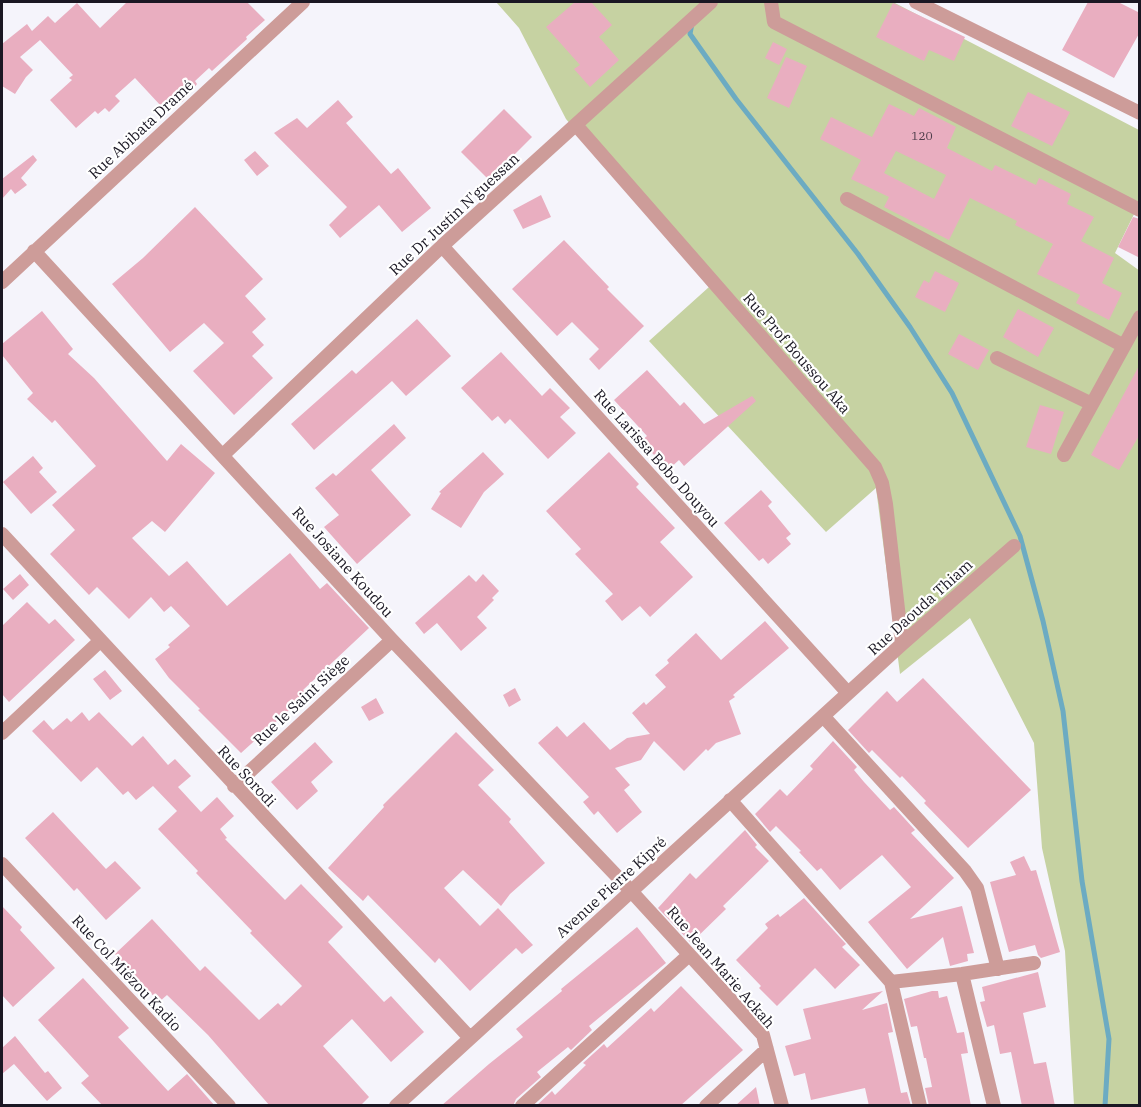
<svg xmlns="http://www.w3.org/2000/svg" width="1141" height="1107" font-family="'IBM Plex Serif',serif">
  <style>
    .green { fill: #c6d2a2 }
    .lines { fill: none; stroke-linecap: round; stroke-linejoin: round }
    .stream { stroke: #6cabc2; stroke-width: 5 }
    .building { fill: #e9aec0; fill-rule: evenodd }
    .minor { stroke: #cd9c99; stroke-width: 14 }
    .labels { text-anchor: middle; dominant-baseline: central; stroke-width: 4.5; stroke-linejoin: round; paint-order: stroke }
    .number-label { font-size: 12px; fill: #4e3d4a }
    .street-label { font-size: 15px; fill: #1a1723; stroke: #fff }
  </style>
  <rect width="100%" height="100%" fill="#f5f4fb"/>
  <path class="green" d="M 496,2 L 893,2 L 1139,130 L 1139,204 L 1115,253 L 1140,271 L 1139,1105 L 1074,1105 L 1065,951 L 1042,848 L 1034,743 L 970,618 L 900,674 L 876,488 L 826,532 L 649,341 L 709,287 L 566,119 L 519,28 Z"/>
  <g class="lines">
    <path class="stream" d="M 692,23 L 690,34 L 736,99 L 858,254 L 910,327 L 952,393 L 1020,536 L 1043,621 L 1063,711 L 1082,881 L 1109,1039 L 1105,1106"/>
  </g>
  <path class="building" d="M 127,2 L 247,2 L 265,20 L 246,37 L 247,39 L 212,71 L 209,68 L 195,81 L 197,84 L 182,102 L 161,106 L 135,78 L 115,96 L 120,101 L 109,112 L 105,108 L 98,114 L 95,111 L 76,128 L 50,100 L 72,80 L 69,78 L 73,75 L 40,40 L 20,57 L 33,70 L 26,77 L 15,94 L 2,86 L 2,44 L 27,24 L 32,31 L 48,16 L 55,23 L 77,3 L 100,28 Z
    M 575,2 L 591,2 L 612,25 L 599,37 L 619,60 L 590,87 L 574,69 L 580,65 L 546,27 Z
    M 1088,2 L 1118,2 L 1140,13 L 1140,32 L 1114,78 L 1062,50 Z
    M 893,3 L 965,37 L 954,61 L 929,50 L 924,61 L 876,37 Z
    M 773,42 L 787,49 L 779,65 L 765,58 Z
    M 786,57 L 807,66 L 789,108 L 767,98 Z
    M 1028,92 L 1070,112 L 1052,146 L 1011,126 Z
    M 338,100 L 353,117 L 346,123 L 391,174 L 398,168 L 431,208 L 402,232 L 379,205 L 340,238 L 329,225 L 347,207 L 274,133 L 297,118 L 307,128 Z
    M 889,104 L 914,116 L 919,108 L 956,127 L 947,148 L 992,171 L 995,165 L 1036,185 L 1039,178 L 1071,194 L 1067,204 L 1094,217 L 1081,241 L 1114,258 L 1102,283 L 1122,293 L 1109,320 L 1076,303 L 1080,295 L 1037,274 L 1053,244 L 1015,225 L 1017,221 L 970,198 L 949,240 L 884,207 L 889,197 L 851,179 L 861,160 L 820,139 L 831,117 L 872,137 ZM 896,151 L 946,175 L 934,199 L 884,173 Z
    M 504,109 L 532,137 L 489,180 L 461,152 Z
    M 255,151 L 269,166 L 257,176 L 244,160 Z
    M 33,155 L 37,160 L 21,178 L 27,185 L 15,194 L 11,189 L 2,199 L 2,179 Z
    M 541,195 L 551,217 L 523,229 L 513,210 Z
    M 195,207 L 263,279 L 245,296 L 266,319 L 252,332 L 264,345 L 252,356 L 273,378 L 234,415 L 193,371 L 224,343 L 204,323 L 170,352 L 112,284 L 143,258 Z
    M 1133,217 L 1140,219 L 1140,258 L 1118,247 Z
    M 564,240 L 609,287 L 607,289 L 644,326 L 599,370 L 589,359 L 599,349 L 572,322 L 557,336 L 512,289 Z
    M 935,271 L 959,283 L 945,312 L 915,297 L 924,280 L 929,283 Z
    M 1018,309 L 1054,328 L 1038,357 L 1003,337 Z
    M 42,311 L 73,349 L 68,354 L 94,378 L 167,461 L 181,444 L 215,473 L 165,532 L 152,521 L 132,538 L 169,576 L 187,561 L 227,606 L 290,553 L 320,589 L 327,583 L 369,628 L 303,690 L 307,694 L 241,753 L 198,710 L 200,709 L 169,678 L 155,659 L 170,647 L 168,645 L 190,626 L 171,606 L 164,612 L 151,597 L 129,619 L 97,587 L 89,595 L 50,554 L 75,530 L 52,505 L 96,466 L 55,420 L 52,423 L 27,399 L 33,393 L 2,355 L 2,344 Z
    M 417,319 L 451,356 L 406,396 L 392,381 L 314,450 L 291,424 L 352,370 L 356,374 Z
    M 959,334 L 989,350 L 978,370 L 948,354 Z
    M 501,352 L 542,396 L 550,388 L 570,408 L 560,417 L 576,433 L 548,459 L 510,419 L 505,424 L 498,416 L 492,421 L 461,388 Z
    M 1140,364 L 1140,434 L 1119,470 L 1091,455 Z
    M 647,370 L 680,406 L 684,402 L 704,424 L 752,396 L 756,401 L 684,466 L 679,460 L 668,470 L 641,441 L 647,436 L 614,400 Z
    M 1040,405 L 1064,412 L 1051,454 L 1026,447 Z
    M 394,424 L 406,438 L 371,470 L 411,515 L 357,564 L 324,527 L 339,515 L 315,488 L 333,473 L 336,476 Z
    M 483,452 L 504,474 L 484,492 L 461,528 L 431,509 L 441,493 L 439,492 Z
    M 609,452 L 639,484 L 636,487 L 675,528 L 660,542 L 693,577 L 650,617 L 640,606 L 622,621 L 605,601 L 613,594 L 575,554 L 581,549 L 546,511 Z
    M 33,456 L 43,468 L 39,472 L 57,492 L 31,514 L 3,482 Z
    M 761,490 L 772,502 L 768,506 L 791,534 L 786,538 L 791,544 L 768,564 L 763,558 L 759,561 L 724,523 Z
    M 20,574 L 29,585 L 13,600 L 3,589 Z
    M 483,574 L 499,591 L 492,598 L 494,600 L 477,617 L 487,628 L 461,651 L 437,623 L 424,634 L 415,623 L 469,575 L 476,582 Z
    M 27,602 L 49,624 L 55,619 L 75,640 L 9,702 L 2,694 L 2,626 Z
    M 765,621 L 789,648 L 733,695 L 735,697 L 729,701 L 741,734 L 716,743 L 708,751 L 706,749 L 684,771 L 654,741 L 641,760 L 615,768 L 630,785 L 624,790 L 642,812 L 617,833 L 598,811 L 594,815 L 583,802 L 589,797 L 538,743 L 557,726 L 567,737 L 584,722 L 610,750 L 627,738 L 650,734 L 632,713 L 644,702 L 646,705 L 666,687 L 655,675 L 669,663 L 667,660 L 696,633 L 721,660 Z
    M 105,670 L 122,691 L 110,700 L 93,679 Z
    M 923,678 L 1031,790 L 968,848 L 924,803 L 926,801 L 902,776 L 900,778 L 872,750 L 869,753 L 848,730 L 887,691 L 897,702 Z
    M 515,688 L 521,700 L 509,707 L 503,695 Z
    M 376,698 L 384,713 L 369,721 L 361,707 Z
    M 82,712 L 89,721 L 99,712 L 132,746 L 143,736 L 168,765 L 175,759 L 191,776 L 178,787 L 201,812 L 217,797 L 234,816 L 220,829 L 227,838 L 225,839 L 285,900 L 301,884 L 343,927 L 328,942 L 384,1002 L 391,996 L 424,1032 L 391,1062 L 352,1019 L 323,1046 L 369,1097 L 360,1106 L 270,1106 L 208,1035 L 167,995 L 159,1002 L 115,954 L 152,919 L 200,971 L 205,966 L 259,1020 L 278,1003 L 281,1006 L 302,986 L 250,933 L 252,931 L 196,873 L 198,871 L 158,829 L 177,811 L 153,786 L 136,800 L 128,791 L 123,795 L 97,767 L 81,782 L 32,731 L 44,720 L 53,730 L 67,718 L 71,722 Z
    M 456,732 L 494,770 L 478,785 L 511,819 L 509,822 L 545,863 L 510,894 L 501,906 L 463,870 L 444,888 L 480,926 L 498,908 L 533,945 L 522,954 L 516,948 L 470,991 L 439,958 L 435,963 L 368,895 L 363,901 L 328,868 L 384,807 L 383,805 Z
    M 833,741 L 857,767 L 854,770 L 864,782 L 890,810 L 894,807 L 915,830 L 911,833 L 954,878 L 910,919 L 962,906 L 974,953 L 967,954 L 968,961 L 950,966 L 943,937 L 907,969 L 868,922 L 911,887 L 882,855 L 840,890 L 821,868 L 817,871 L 799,852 L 801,851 L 776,826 L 770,832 L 755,814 L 780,789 L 787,796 L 813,769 L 810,766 Z
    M 315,742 L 333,762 L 311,782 L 318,791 L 297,810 L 271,782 Z
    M 53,812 L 106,869 L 115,861 L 141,888 L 106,920 L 77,888 L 74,891 L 25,838 Z
    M 745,830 L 757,845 L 755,847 L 769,861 L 723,906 L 726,909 L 691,943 L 658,908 L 690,873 L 696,879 Z
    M 1024,856 L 1031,871 L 1036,870 L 1060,952 L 1041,958 L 1038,955 L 1035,945 L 1009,952 L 990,882 L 1016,875 L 1010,862 Z
    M 804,898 L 846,944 L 842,947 L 860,965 L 835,989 L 815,968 L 777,1006 L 759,988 L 761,986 L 736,960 L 768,928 L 765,924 L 778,914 L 780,917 Z
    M 2,906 L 22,927 L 20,930 L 55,968 L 13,1007 L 2,995 Z
    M 637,927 L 666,963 L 589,1026 L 592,1030 L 571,1050 L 568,1047 L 537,1072 L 541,1077 L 516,1099 L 513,1106 L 441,1106 L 489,1064 L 523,1037 L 516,1029 L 562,991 L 561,989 Z
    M 1038,972 L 1046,1007 L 1023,1013 L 1034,1064 L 1046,1062 L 1055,1106 L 1022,1106 L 1011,1052 L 1000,1054 L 994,1025 L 987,1027 L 980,1002 L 985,1001 L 982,987 Z
    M 83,978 L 129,1028 L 118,1037 L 168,1091 L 187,1074 L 215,1106 L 103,1106 L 81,1083 L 89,1076 L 38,1020 Z
    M 681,986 L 743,1050 L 680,1106 L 536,1106 L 552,1091 L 555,1095 L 586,1065 L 583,1063 L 604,1044 L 607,1048 L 651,1008 L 654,1012 Z
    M 883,991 L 862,1010 L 887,1003 L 893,1032 L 888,1033 L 897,1074 L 901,1093 L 907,1092 L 911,1106 L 869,1106 L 865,1088 L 811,1100 L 805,1073 L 794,1076 L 785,1046 L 811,1039 L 803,1009 Z
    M 932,991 L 938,991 L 939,998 L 947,996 L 957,1033 L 964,1032 L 968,1053 L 961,1054 L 971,1106 L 929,1106 L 925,1088 L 932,1087 L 926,1058 L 924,1058 L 917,1026 L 911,1027 L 904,999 Z
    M 15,1036 L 45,1073 L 48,1071 L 62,1088 L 47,1101 L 14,1064 L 2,1074 L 2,1048 Z
    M 756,1087 L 760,1106 L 735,1106 Z"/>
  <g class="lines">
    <path class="minor" d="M 771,2 L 774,22 L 1140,210
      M 916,2 L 1140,113
      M 576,125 L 875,467 L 882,483 L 886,504 L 902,644
      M 847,199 L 1124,346 L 1140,317
      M 442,246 L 848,693
      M 34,251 L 392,640 L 631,891 L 763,1035 L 782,1106
      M 2,282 L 303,2
      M 997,358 L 1092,404
      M 223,455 L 442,246 L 711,2
      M 1064,455 L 1124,346
      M 2,534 L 470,1038
      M 823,716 L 965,871 L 977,888 L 998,969
      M 2,733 L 100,641
      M 234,786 L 392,640
      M 730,800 L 891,982 L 920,1106
      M 2,864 L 229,1106
      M 962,974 L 994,1106
      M 891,982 L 962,974 L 1034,963
      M 396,1106 L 902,644 L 1014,546
      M 522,1106 L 689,955
      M 706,1106 L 767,1049"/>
  </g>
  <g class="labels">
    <g class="number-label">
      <text x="922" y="135">120</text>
    </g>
    <g class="street-label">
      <text transform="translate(141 129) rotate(-43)">Rue Abibata Dramé</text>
      <text transform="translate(454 214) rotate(-43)">Rue Dr Justin N'guessan</text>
      <text transform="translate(797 353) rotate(49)">Rue Prof Boussou Aka</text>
      <text transform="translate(657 458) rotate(48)">Rue Larissa Bobo Douyou</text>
      <text transform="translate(343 562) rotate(48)">Rue Josiane Koudou</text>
      <text transform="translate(920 607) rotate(-42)">Rue Daouda Thiam</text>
      <text transform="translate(301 700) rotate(-43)">Rue le Saint Siège</text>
      <text transform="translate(247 776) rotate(47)">Rue Sorodi</text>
      <text transform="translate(611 887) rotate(-42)">Avenue Pierre Kipré</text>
      <text transform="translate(721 967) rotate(49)">Rue Jean Marie Ackah</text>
      <text transform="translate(127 973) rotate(47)">Rue Col Miézou Kadio</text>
    </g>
  </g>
  <rect width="1141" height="1107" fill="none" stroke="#1a1723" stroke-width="6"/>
</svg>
